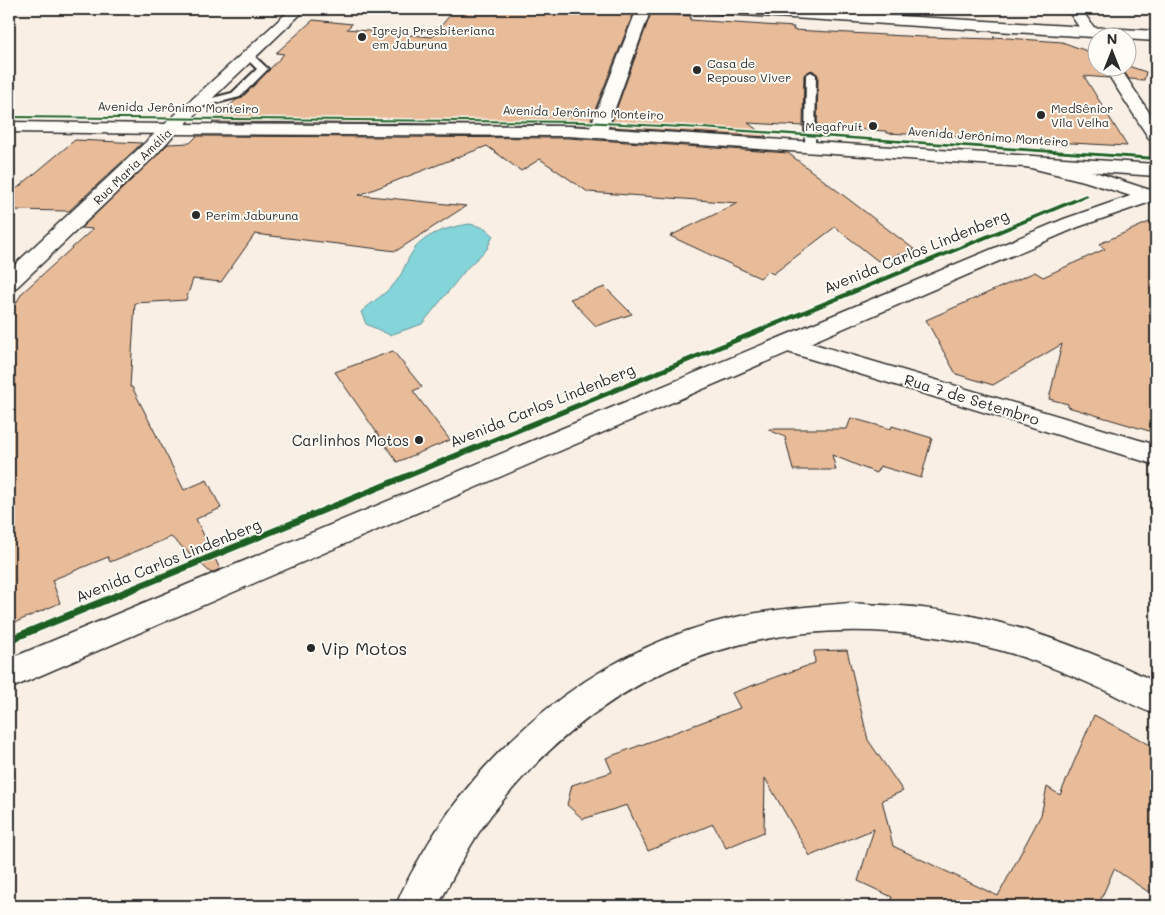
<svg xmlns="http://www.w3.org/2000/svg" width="1165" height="915" font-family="Mali,sans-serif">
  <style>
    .water { fill: #84d5da; stroke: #609194 }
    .building { fill: #e9bc99; stroke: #2b2b2b }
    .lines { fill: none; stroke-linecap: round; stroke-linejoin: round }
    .service-casing { stroke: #2b2b2b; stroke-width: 4 }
    .minor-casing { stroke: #2b2b2b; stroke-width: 3 }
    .tertiary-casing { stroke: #2b2b2b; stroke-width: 3 }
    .secondary-casing { stroke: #2b2b2b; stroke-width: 3 }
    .service { fill: #fdfcf7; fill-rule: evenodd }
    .minor { fill: #fdfcf7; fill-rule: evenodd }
    .tertiary { fill: #fdfcf7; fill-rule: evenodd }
    .secondary { fill: #fdfcf7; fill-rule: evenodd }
    .cycleway-casing { stroke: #fdfcf7; stroke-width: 3 }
    .cycleway { fill: #1b5e20; fill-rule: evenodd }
    .poi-dot { fill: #2b2b2b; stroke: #fdfcf7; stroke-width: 2 }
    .labels { text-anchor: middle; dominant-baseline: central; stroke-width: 4; stroke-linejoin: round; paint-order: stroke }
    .far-poi-label { font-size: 12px; fill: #2b2b2b; stroke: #fdfcf7; text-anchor: start }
    .far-street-label { font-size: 12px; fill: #2b2b2b; stroke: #fdfcf7 }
    .street-label { font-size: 15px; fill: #2b2b2b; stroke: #fdfcf7 }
    .poi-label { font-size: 15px; fill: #2b2b2b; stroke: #fdfcf7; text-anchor: end }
    .near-poi-label { font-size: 18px; fill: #2b2b2b; stroke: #fdfcf7; text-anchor: start }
  </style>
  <rect width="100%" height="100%" fill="#f9efe4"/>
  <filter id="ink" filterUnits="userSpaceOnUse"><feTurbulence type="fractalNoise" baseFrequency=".02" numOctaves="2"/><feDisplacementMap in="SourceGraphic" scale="10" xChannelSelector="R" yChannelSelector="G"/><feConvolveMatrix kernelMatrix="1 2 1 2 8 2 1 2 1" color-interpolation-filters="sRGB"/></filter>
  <g filter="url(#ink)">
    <path class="water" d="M 470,224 L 485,228 L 493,235 L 487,249 L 468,267 L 422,324 L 390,335 L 366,324 L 361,312 C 372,302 387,293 396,282 C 404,272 407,258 415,248 C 429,232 450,227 470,224 Z"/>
    <path class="building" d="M 455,9 L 560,9 L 617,13 L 618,11 L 634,12 L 589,125 L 212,122 L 236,100 L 241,98 L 269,70 L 284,54 L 276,53 L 313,20 L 352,24 L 347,29 L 432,37 Z
      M 651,13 L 691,16 L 690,20 L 794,27 L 793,30 L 924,37 L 995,39 L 993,37 L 1062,42 L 1098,55 L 1098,68 L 1102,68 L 1108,78 L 1084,76 L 1127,146 L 887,133 L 886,131 L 817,127 L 818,75 L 812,70 L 804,75 L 803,126 L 748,123 L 767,137 L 610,127 Z
      M 1128,66 L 1146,72 L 1144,80 L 1129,79 L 1122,68 L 1128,68 Z
      M 197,136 L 568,138 L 788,153 L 915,250 L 878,261 L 835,227 L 773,274 L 768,271 L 760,278 L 670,236 L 738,203 L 588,192 L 540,159 L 521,171 L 487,146 L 359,195 L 466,206 L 396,251 L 255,234 L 221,282 L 193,279 L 186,300 L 135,303 L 130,387 L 132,387 L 184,490 L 207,480 L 221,508 L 196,519 L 220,569 L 211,573 L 171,537 L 110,562 L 108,557 L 52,580 L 60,603 L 9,625 L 9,315 L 22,293 L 93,229 L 81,228 L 168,144 L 190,143 Z
      M 75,140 L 142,143 L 69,211 L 9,210 L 9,195 Z
      M 1156,219 L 1156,433 L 1068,407 L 1068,404 L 1049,399 L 1062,344 L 993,385 L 956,374 L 926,320 L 1035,272 L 1043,277 L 1105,249 L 1099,244 Z
      M 605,287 L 632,314 L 596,326 L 570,299 Z
      M 393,351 L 422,387 L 413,391 L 450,440 L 397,462 L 335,372 Z
      M 851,418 L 891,429 L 892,426 L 932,438 L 921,478 L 880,466 L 876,473 L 832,455 L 836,470 L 793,470 L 785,437 L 769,430 L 769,429 L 847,429 Z
      M 847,650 L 868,740 L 903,791 L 882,800 L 893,846 L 998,896 L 1041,815 L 1047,787 L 1060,795 L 1094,715 L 1156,748 L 1156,897 L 1114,869 L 1098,906 L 889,906 L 892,897 L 858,881 L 874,829 L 810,856 L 765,778 L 764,832 L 726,848 L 713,824 L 648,851 L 627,805 L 583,819 L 567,805 L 572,785 L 612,772 L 606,758 L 740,708 L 732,693 L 815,663 L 814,651 Z"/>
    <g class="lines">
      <defs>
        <path id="service" d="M 248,52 L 251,53 L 268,69 L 240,97 L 193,109 L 189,108 L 189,104 L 232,93 L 257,69 L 243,55 Z
          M 811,72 L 816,75 L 815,148 L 810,151 L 805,148 L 806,75 Z"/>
        <path id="minor" d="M 637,9 L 651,9 L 606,133 L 603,137 L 597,138 L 591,137 L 588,133 Z
          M 170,124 L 176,125 L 179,129 L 155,156 L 17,287 L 9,289 L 9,270 L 164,125 Z
          M 1034,157 L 1098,173 L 1156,192 L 1156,204 L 1084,181 L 1027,167 L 1025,163 L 1027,159 Z
          M 850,603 C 874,605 898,605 922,608 C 1004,617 1082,647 1156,682 L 1156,714 C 1139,709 1123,699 1106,691 C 1072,675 1036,660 999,650 C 798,599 621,648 491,815 C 470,843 454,875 438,906 L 396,906 C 402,889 412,872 421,856 C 483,746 590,658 712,623 C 757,610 803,607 850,603 Z"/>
        <path id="tertiary" d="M 1067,9 L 1081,9 L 1098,33 L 1095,36 L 1085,36 Z
          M 170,124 L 568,126 L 1156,164 L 1156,176 L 568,136 L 170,134 L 164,133 L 161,129 L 164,125 Z
          M 787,336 L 1156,445 L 1156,465 L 778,349 L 775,344 L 778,339 Z"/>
        <path id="secondary" d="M 291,9 L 306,9 L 176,133 L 170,134 L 9,132 L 9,122 L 165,124 Z
          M 705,9 L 780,9 L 1156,31 L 1156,41 L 712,13 L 707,12 Z
          M 1104,68 L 1120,68 L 1156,123 L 1156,141 L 1150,140 Z
          M 1156,187 L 1156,200 L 1078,227 L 9,689 L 9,659 L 1064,219 Z"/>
      </defs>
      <use href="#service" class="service-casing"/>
      <use href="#minor" class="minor-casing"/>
      <use href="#tertiary" class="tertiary-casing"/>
      <use href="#secondary" class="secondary-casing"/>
      <use href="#service" class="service"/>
      <use href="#minor" class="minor"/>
      <use href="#tertiary" class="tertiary"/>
      <use href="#secondary" class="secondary"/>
      <defs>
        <path id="cycleway" d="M 9,116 L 583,121 L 702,127 L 1156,157 L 1156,160 L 702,129 L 583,123 L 9,118 Z
          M 1086,194 L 1089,196 L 1088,197 L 9,644 L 9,636 Z"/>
      </defs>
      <use href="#cycleway" class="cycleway-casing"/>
      <use href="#cycleway" class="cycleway"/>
    </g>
  </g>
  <g class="poi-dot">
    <circle cx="362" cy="37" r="5"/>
    <circle cx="697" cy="70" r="5"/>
    <circle cx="1041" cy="115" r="5"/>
    <circle cx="873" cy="126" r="5"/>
    <circle cx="196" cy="215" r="5"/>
    <circle cx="419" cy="440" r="5"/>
    <circle cx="311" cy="648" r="5"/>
  </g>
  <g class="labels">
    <g class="far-poi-label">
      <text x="372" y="30">Igreja Presbiteriana<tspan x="372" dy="14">em Jaburuna</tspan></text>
      <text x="707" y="63">Casa de<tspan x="707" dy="14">Repouso Viver</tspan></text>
      <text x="1051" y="108">MedSênior<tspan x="1051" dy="14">Vila Velha</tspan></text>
      <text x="863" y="126" text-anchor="end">Megafruit</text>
      <text x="206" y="215">Perim Jaburuna</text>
    </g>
    <g class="far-street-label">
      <text transform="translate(178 107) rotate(1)">Avenida Jerônimo Monteiro</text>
      <text transform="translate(583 112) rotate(2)">Avenida Jerônimo Monteiro</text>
      <text transform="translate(988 136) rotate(4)">Avenida Jerônimo Monteiro</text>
      <text transform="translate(132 166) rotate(-44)">Rua Maria Amália</text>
    </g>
    <g class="street-label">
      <text transform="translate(916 251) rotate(-22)">Avenida Carlos Lindenberg</text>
      <text transform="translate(972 399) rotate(17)">Rua 7 de Setembro</text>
      <text transform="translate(542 405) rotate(-22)">Avenida Carlos Lindenberg</text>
      <text transform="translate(168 560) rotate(-22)">Avenida Carlos Lindenberg</text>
    </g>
    <g class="poi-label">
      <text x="409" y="440">Carlinhos Motos</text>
    </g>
    <g class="near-poi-label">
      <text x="321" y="648">Vip Motos</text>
    </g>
  </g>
  <rect width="1165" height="915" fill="none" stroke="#fdfcf7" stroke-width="30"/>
  <rect x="15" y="15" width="1135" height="885" fill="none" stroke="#2b2b2b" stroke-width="2" filter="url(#ink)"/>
  <g transform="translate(1112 52)"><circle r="24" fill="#fdfcf7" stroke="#a9a8a5"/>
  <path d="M0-4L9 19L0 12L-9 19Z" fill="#2b2b2b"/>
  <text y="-8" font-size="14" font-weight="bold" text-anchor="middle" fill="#2b2b2b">N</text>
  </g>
</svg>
